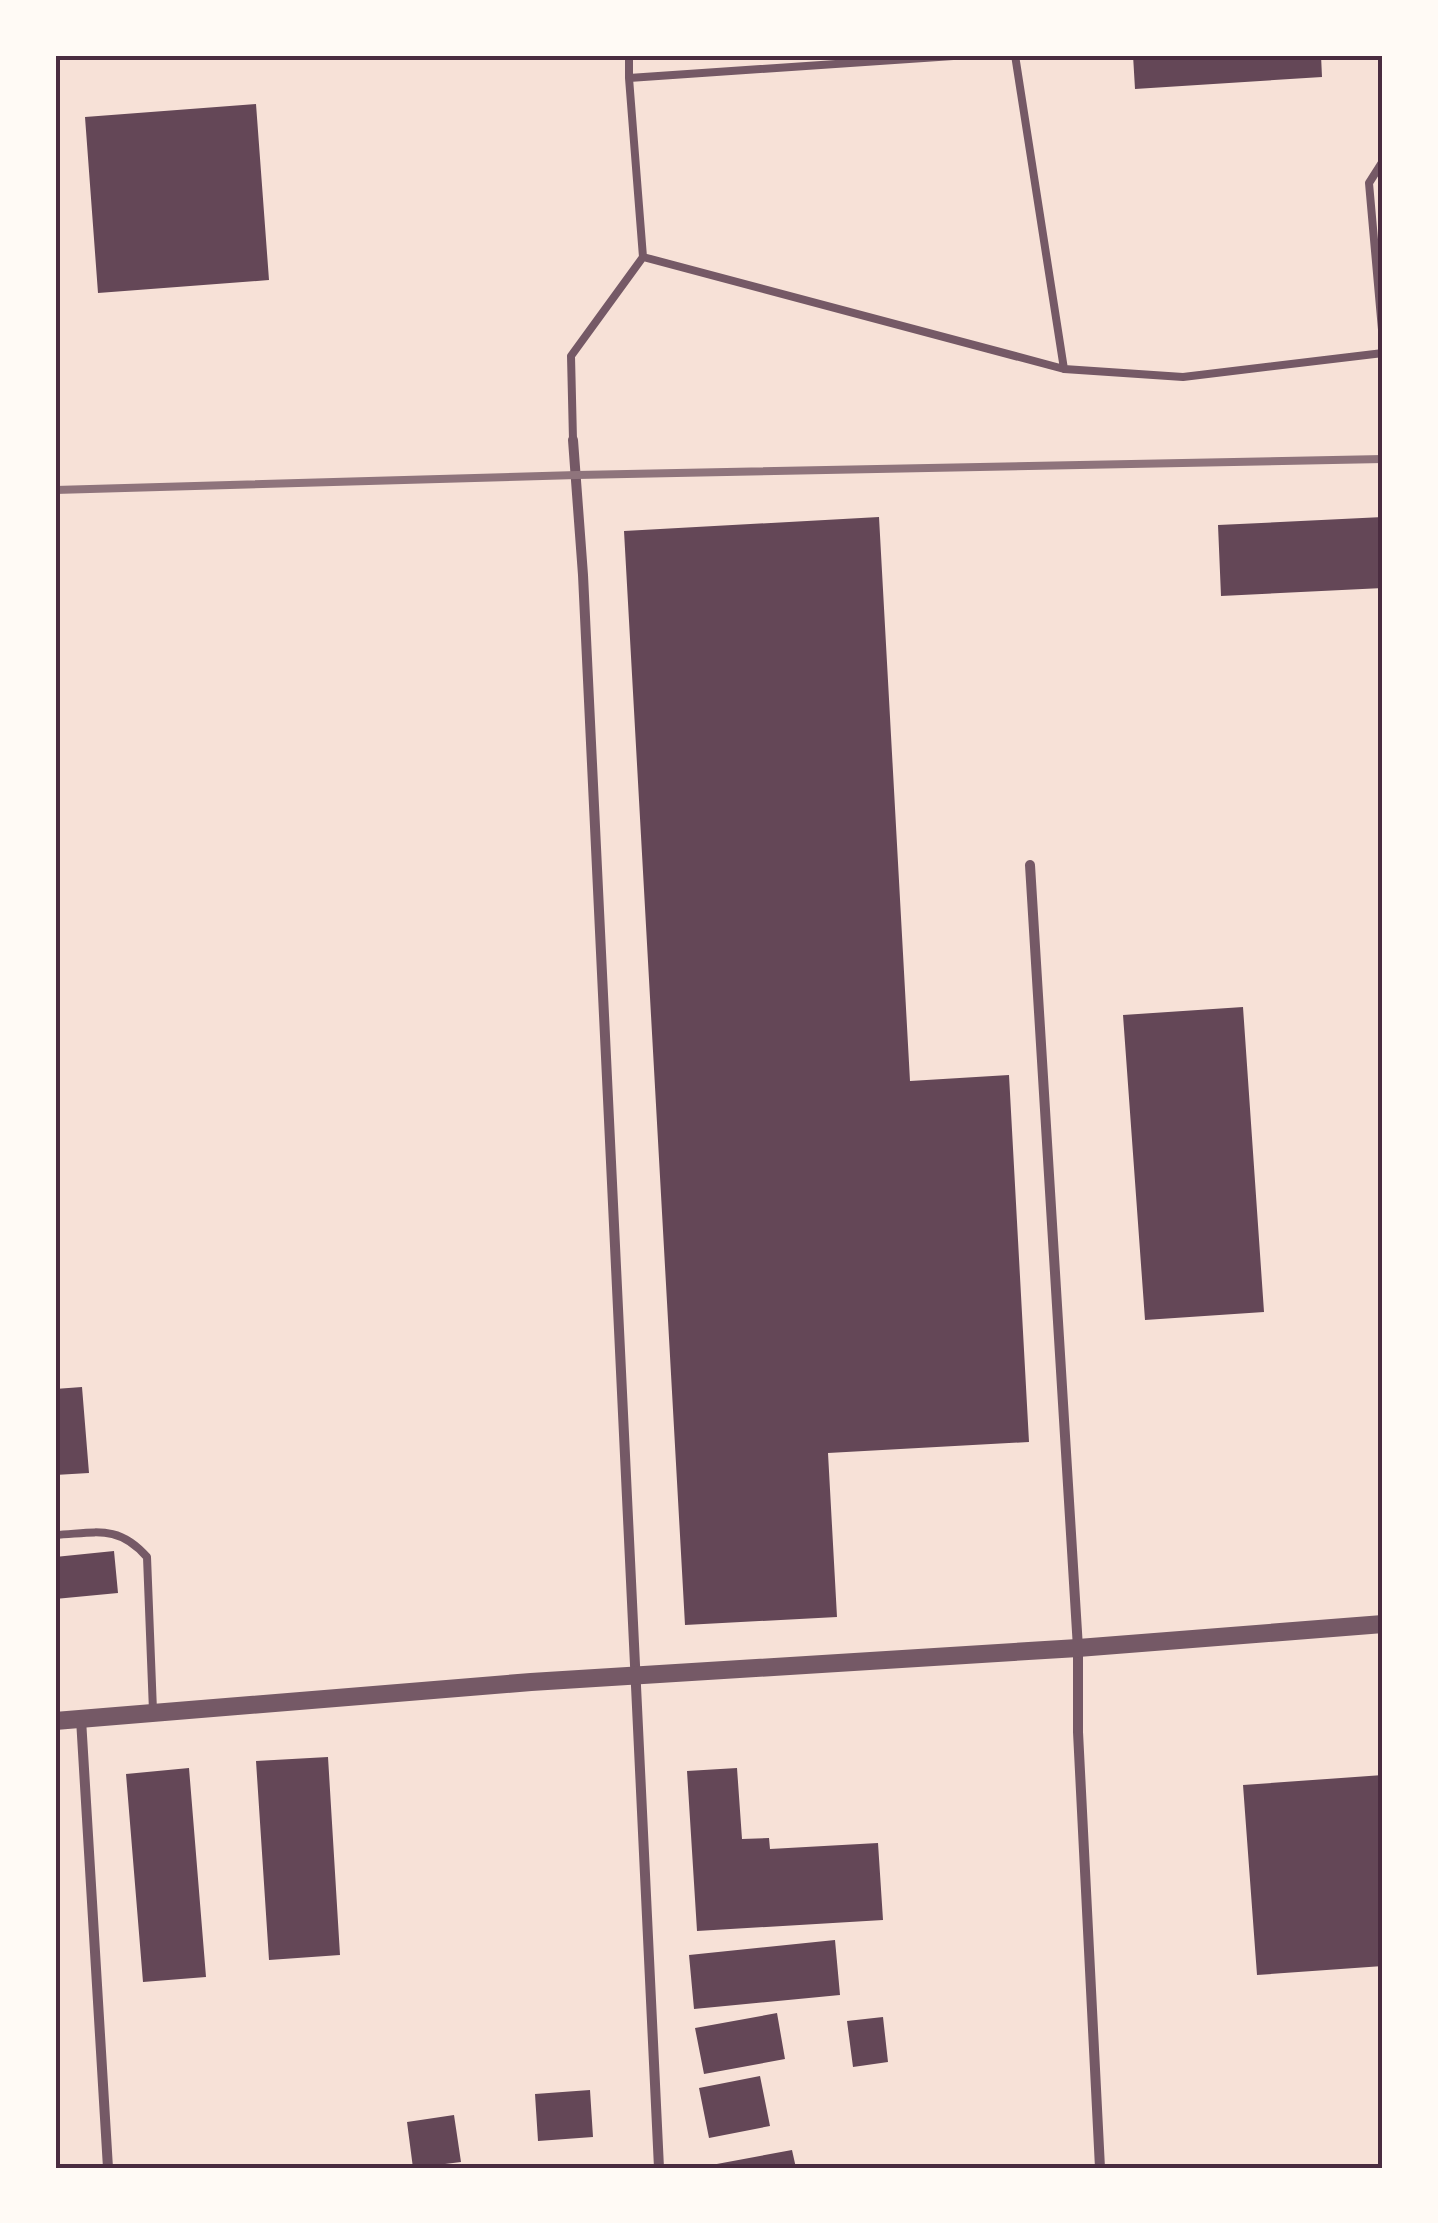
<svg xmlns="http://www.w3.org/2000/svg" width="1438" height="2223" font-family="'Fira Sans',sans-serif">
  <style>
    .building { fill: #644757 }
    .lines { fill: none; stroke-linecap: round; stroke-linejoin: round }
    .service { stroke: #755966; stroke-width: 8 }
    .minor { stroke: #755966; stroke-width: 10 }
    .tertiary { stroke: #755966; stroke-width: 18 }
    .rail { stroke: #8f747c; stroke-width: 8 }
    .neatline { fill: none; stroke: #4a2c40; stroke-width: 4 }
  </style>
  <rect width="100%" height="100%" fill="#f7e1d7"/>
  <path class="building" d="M 1133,55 L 1321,55 L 1322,77 L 1135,89 Z
    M 256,104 L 269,280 L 98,293 L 85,117 Z
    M 879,517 L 910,1081 L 1009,1075 L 1029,1442 L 828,1453 L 837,1617 L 685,1625 L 624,531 Z
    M 1383,517 L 1383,588 L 1221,596 L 1218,525 Z
    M 1243,1007 L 1264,1312 L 1145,1320 L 1123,1015 Z
    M 82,1387 L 89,1473 L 55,1475 L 55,1389 Z
    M 114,1551 L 118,1593 L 55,1599 L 55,1557 Z
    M 328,1757 L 340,1955 L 269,1960 L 256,1761 Z
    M 189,1768 L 206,1977 L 143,1982 L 126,1774 Z
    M 737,1768 L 742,1839 L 769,1838 L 770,1849 L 878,1843 L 883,1920 L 697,1931 L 687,1771 Z
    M 1383,1775 L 1383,1966 L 1257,1975 L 1243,1785 Z
    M 835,1940 L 840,1995 L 694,2009 L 689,1955 Z
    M 777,2013 L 785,2059 L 704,2074 L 695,2028 Z
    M 883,2017 L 888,2062 L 853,2067 L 847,2021 Z
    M 760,2076 L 770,2126 L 709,2138 L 699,2088 Z
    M 590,2090 L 593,2137 L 538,2141 L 535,2094 Z
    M 454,2115 L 461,2162 L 413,2168 L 407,2122 Z
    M 792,2150 L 796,2168 L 707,2168 L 706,2166 Z"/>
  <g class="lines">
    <path class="service" d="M 1015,55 L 1064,369
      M 629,78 L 629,55
      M 1383,161 L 1369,183 L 1383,341
      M 643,257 L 1064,369 L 1183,377 L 1383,353
      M 573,440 L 571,356 L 643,257 L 629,78 L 968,55
      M 55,1535 C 96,1533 118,1524 147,1557 L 153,1711"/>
    <path class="minor" d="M 573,440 L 583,575 L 659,2168
      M 1030,865 L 1078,1648 L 1078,1732 L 1100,2168
      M 81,1719 L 108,2168"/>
    <path class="tertiary" d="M 55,1721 L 531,1682 L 1078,1648 L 1383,1624"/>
    <path class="rail" d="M 55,490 L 577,475 L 1383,459"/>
  </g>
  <rect width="1438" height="2223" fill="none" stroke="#fffaf5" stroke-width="115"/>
  <rect x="58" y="58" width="1322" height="2108" class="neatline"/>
</svg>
